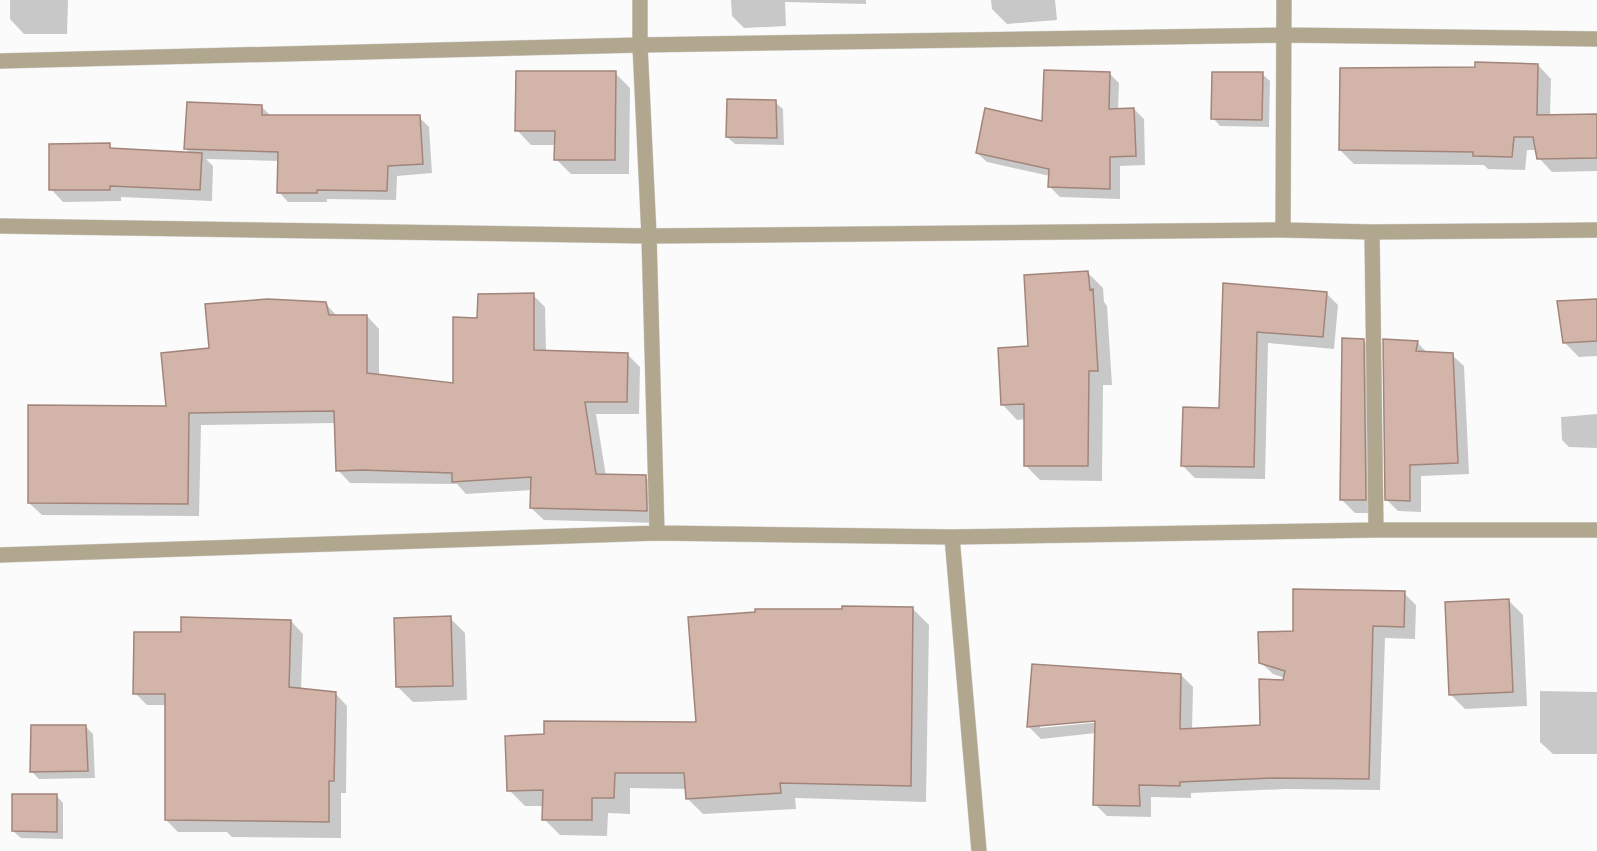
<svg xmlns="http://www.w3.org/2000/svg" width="1597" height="851" font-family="'Noto Sans',sans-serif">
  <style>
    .shadow { fill: #0003; fill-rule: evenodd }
    .building { fill: #d3b4a8; stroke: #a2857a; stroke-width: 1.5 }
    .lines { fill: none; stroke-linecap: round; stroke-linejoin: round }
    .minor-casing { stroke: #d8d6d5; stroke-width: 16 }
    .minor { stroke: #b1a78e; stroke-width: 15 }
  </style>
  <rect width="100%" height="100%" fill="#fbfbfb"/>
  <path class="shadow" d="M 10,0 L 68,0 L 67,34 L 24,34 L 10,19 Z
    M 731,0 L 866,0 L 866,4 L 785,2 L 786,26 L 744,28 L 732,16 Z
    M 991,0 L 1055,0 L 1057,20 L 1007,24 L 992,9 Z
    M 1538,65 L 1551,79 L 1550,117 L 1597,116 L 1597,171 L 1552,172 L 1539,158 L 1537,150 L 1527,150 L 1525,170 L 1488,169 L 1484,165 L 1354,164 L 1340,150 L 1476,68 Z
    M 615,73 L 630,88 L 629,174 L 571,174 L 556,159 L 556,145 L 531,145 L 517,130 Z
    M 1109,73 L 1119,83 L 1118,110 L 1134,109 L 1144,119 L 1145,165 L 1120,166 L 1120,199 L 1060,197 L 1050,187 L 1050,176 L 987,162 L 977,153 L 1044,123 Z
    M 1262,74 L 1270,81 L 1269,127 L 1220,126 L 1213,118 Z
    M 775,102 L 783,109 L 784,145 L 735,144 L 727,137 Z
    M 261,106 L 272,117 L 419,117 L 429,127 L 432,173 L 397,176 L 396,200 L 327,199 L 327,202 L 288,202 L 279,192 L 279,161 L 206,159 L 213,166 L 212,201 L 121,197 L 121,201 L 63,202 L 51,189 L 109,145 L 114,150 L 191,154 L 186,149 Z
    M 1088,273 L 1103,288 L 1104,302 L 1107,306 L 1112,385 L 1103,385 L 1102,481 L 1040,480 L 1025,465 L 1026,419 L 1017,420 L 1003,405 L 1029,347 Z
    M 1224,284 L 1326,293 L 1338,305 L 1334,349 L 1268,343 L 1265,479 L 1195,478 L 1183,466 L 1221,409 Z
    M 533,295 L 545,307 L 546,352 L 627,354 L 640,367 L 639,414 L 596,414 L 606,476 L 645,477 L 658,489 L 658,523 L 544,520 L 531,508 L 532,490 L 466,494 L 457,484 L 350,483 L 338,470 L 336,423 L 201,425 L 199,516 L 42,515 L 29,503 L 168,408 L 210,350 L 325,303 L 337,316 L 367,316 L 379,329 L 379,376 L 454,385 L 479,319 Z
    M 1597,301 L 1597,356 L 1579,357 L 1564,342 Z
    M 1363,340 L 1377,354 L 1379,513 L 1355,513 L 1341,499 Z
    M 1417,342 L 1428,354 L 1452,355 L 1464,366 L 1469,474 L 1421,476 L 1421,512 L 1398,511 L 1387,500 Z
    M 1597,414 L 1597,448 L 1569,447 L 1562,440 L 1561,417 Z
    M 1404,593 L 1416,605 L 1415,639 L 1385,638 L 1380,790 L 1286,789 L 1191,793 L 1191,798 L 1151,797 L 1151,817 L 1107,816 L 1095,804 L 1096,733 L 1041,739 L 1029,727 L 1181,675 L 1193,687 L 1192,730 L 1262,726 L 1285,678 L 1273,674 L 1260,662 L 1295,632 ZM 1102,719 L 1102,722 L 1040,728 L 1040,725 Z
    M 1508,600 L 1523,615 L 1527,706 L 1465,709 L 1451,695 Z
    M 913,609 L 929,625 L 926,802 L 795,798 L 796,809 L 703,814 L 687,798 L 687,789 L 630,788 L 630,814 L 608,813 L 607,836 L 560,835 L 544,819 L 544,806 L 525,806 L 509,790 L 697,723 Z
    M 450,618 L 465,633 L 467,700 L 413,702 L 398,687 Z
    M 291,621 L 303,634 L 301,690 L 335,693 L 347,706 L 346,793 L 341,793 L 341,838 L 232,837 L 227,832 L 178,832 L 166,820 L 167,705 L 147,705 L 135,693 L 182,633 Z
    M 1540,691 L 1597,692 L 1597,754 L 1553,754 L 1540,742 Z
    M 85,726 L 93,734 L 95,778 L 39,779 L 32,772 Z
    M 56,795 L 63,803 L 63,839 L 21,838 L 13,831 Z"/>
  <path class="building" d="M 1475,62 L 1538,64 L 1537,115 L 1597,114 L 1597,158 L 1537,159 L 1533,137 L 1514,137 L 1512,157 L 1473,156 L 1473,152 L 1339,150 L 1340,68 L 1475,67 Z
    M 1044,70 L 1110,72 L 1109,109 L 1134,108 L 1136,156 L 1110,157 L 1110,189 L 1048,187 L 1049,169 L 976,153 L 985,108 L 1042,121 Z
    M 516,71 L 616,71 L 615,160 L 554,160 L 555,131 L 515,131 Z
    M 1212,72 L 1263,72 L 1262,120 L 1211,119 Z
    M 727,99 L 776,100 L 777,138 L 726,137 Z
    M 187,102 L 262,105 L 262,115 L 420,115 L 423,164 L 388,166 L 387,191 L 317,190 L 317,193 L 277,193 L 278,152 L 184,149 Z
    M 110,143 L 110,148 L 202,153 L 200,190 L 110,186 L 110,190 L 49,190 L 49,144 Z
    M 1088,271 L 1090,290 L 1093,289 L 1098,371 L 1089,371 L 1088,466 L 1024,466 L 1024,404 L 1001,405 L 998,348 L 1028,346 L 1024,275 Z
    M 1223,283 L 1327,292 L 1323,337 L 1257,332 L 1254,467 L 1181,466 L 1183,407 L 1219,408 Z
    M 534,293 L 534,350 L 628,353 L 627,402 L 585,402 L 596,474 L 646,475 L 647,511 L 530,508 L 531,477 L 452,482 L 452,473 L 361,470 L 336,471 L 334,411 L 189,413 L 188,504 L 28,503 L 28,405 L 166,406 L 161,353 L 209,348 L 205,304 L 268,299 L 326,302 L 329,315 L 367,315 L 367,373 L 453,383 L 453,317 L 477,318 L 478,294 Z
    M 1597,299 L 1597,341 L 1563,343 L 1557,301 Z
    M 1342,338 L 1364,339 L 1366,500 L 1340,500 Z
    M 1383,339 L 1418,341 L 1416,351 L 1453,353 L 1458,463 L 1410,465 L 1410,501 L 1385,500 Z
    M 1293,589 L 1405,591 L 1404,627 L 1373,626 L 1369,779 L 1274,778 L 1180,782 L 1180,786 L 1139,785 L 1140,806 L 1093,805 L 1095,721 L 1027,727 L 1032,664 L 1181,674 L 1180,729 L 1260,725 L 1259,679 L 1283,680 L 1285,671 L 1259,663 L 1258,632 L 1293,631 Z
    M 1509,599 L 1513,692 L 1449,695 L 1445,602 Z
    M 842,606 L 913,607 L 911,786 L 780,783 L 781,793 L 686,799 L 684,773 L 615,773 L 614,798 L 592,798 L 592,820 L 542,820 L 543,790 L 507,791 L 505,736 L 544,734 L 544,721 L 696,722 L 688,617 L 755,612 L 755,609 L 842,609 Z
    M 451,616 L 453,686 L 396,687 L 394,618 Z
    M 181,617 L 291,620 L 289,687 L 336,692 L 334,781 L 329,781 L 329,822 L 165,820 L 165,694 L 133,694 L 134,632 L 181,632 Z
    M 31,725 L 86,725 L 88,771 L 30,772 Z
    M 12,794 L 57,794 L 57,832 L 12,831 Z"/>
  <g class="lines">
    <defs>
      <path id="minor" d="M 640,0 L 640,45 L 649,236 L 657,533
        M 0,61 L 640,45 L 1284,35 L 1597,39
        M 0,226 L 649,236 L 1283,230 L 1372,232 L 1597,230
        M 1283,230 L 1284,0
        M 1372,232 L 1376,530
        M 952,537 L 979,851
        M 0,555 L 657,533 L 952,537 L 1376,530 L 1597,530"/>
    </defs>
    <use href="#minor" class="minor-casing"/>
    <use href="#minor" class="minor"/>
  </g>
</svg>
